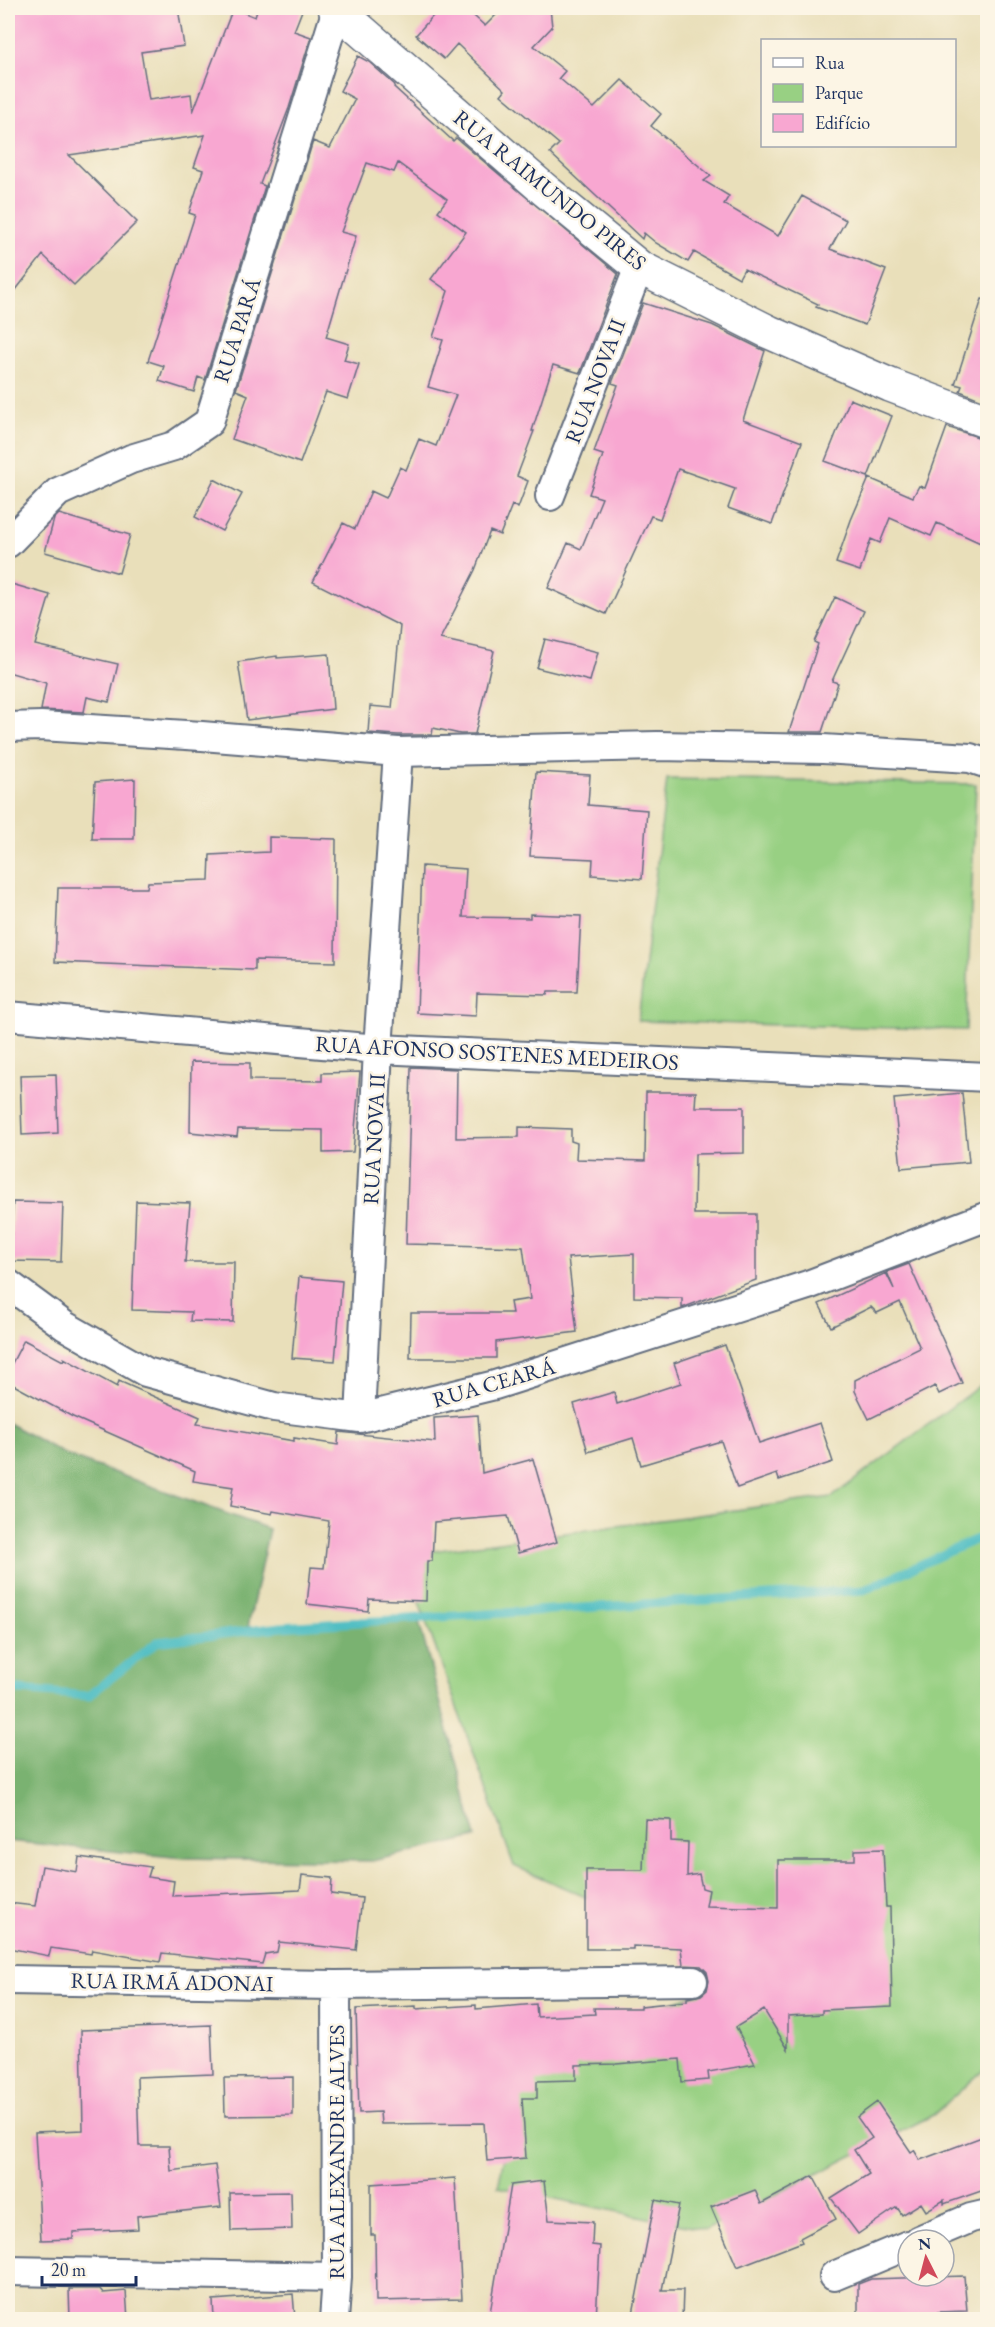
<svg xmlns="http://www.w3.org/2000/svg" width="995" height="2327" font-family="'EB Garamond',serif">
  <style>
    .green { fill: #98d083; stroke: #5a8070; stroke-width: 1.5 }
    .forest { fill: #7ab271; stroke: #4a7068; stroke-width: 1.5 }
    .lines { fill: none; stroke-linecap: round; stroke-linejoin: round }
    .stream { stroke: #4ebdc3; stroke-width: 9 }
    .building { fill: #f8a7d1 }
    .minor-casing { stroke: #636d7e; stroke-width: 32 }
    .tertiary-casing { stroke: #636d7e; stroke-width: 36 }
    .minor { stroke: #fff; stroke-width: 28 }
    .tertiary { stroke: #fff; stroke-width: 33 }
    .labels { text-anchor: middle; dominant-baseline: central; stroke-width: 5; stroke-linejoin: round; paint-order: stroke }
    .street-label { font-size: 22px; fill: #1b2f5e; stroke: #fcf5e5 }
  </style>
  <rect width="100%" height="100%" fill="#fcf5e5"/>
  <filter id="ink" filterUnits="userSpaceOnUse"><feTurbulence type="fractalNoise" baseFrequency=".0167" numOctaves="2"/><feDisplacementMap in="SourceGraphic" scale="12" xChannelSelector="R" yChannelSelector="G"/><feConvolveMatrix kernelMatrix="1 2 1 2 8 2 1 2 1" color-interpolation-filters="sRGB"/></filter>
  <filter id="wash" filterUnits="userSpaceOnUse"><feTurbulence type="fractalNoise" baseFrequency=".008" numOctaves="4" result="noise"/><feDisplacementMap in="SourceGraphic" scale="24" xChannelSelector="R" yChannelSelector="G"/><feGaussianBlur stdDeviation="1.35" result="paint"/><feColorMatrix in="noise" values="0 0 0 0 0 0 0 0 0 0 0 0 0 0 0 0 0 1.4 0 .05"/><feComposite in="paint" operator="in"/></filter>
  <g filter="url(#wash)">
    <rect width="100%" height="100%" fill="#e9dfba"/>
    <path class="green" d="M 667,779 L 976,784 L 966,1030 L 638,1021 Z
      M 987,1380 L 987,2067 L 933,2115 L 706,2230 L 498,2187 L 525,2054 L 758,1972 L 514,1866 L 402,1555 L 832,1497 Z"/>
    <path class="forest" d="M 8,1423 L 66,1455 L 269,1529 L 248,1627 L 418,1618 L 476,1837 L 372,1861 L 184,1858 L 8,1841 Z"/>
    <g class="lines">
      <path class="stream" d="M 8,1689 L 88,1696 L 157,1642 L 281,1627 L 864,1590 L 988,1534"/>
    </g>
    <g id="blocks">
      <path class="building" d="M 8,8 L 134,8 L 135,13 L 178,8 L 184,46 L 141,52 L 149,100 L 191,94 L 193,112 L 233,8 L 255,17 L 258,8 L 303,8 L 294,31 L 311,37 L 289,108 L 260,184 L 265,186 L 205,380 L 198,377 L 194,392 L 159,381 L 164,366 L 148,361 L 195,215 L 189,213 L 203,170 L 194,167 L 205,135 L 69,155 L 137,222 L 74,285 L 43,255 L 8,300 Z
        M 440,8 L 465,8 L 485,26 L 503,8 L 550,8 L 552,27 L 534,46 L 565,71 L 559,78 L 594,108 L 622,80 L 661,114 L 651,126 L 711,176 L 704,181 L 729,196 L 724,204 L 778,236 L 802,196 L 846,220 L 830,249 L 886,270 L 865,325 L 816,307 L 818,304 L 744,269 L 739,278 L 694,252 L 688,262 L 656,243 L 644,233 L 642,239 L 550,153 L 559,144 L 501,95 L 505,90 L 457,44 L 444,59 L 416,35 Z
        M 358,56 L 369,62 L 395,85 L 394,87 L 453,141 L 456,138 L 618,274 L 580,373 L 553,365 L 532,431 L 534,431 L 517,476 L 528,481 L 518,508 L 512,505 L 500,535 L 490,531 L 475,570 L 440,639 L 494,651 L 475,734 L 460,734 L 433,728 L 432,735 L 398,735 L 368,733 L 370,706 L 392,708 L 400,626 L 313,582 L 343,523 L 355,529 L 371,491 L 386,498 L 400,467 L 406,470 L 419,439 L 436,446 L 456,395 L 428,387 L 443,340 L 433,337 L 448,291 L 431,279 L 466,232 L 438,211 L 447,199 L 398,163 L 394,172 L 367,163 L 341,232 L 356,236 L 326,337 L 349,344 L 344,360 L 359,364 L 348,399 L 326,392 L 300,463 L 232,439 L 248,395 L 236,390 L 313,141 L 330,148 L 355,99 L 340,91 Z
        M 982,299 L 987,300 L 987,402 L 960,391 L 962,386 L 955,384 Z
        M 643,303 L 712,325 L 765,351 L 743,420 L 802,442 L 772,524 L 728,508 L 735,489 L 678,469 L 660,519 L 651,516 L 606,614 L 548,588 L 568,543 L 581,549 L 602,498 L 589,494 L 603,455 L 594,452 L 618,385 L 612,383 Z
        M 850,399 L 892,416 L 868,477 L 825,461 Z
        M 947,427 L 987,440 L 987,546 L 937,523 L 931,536 L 890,518 L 880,543 L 871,539 L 860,571 L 836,563 L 851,520 L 869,478 L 913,497 L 919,486 L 925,488 Z
        M 214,479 L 242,494 L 222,531 L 195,517 Z
        M 59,514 L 130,535 L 119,573 L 45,552 L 54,519 Z
        M 8,583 L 50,595 L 35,645 L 118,664 L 109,702 L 87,697 L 84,712 L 41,710 L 46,683 L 8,672 Z
        M 835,597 L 864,611 L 832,681 L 838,683 L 822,732 L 789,732 L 818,644 L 814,642 Z
        M 545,639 L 598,652 L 590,681 L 537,668 Z
        M 329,654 L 333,709 L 247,720 L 238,662 L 277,656 L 277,658 Z
        M 536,772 L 590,775 L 588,805 L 647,810 L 642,879 L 592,875 L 593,859 L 530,856 Z
        M 135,779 L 134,839 L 92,839 L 95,782 Z
        M 269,837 L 336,839 L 335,962 L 255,960 L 255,970 L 55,962 L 58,888 L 147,888 L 148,882 L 209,880 L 210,855 L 269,852 Z
        M 422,866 L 466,869 L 463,917 L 530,918 L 530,914 L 581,916 L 577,992 L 548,992 L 547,995 L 477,993 L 476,1016 L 417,1013 Z
        M 191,1062 L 250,1063 L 250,1080 L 322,1081 L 322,1073 L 360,1072 L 353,1152 L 323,1153 L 323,1130 L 238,1129 L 237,1137 L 190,1132 Z
        M 411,1067 L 457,1069 L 456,1138 L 519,1137 L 519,1127 L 571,1129 L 571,1141 L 577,1143 L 576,1159 L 645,1161 L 646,1092 L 696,1092 L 695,1107 L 744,1107 L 744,1153 L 695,1154 L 694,1214 L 756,1214 L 756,1280 L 682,1308 L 682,1298 L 634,1297 L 634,1254 L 568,1258 L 577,1332 L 496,1342 L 496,1358 L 410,1358 L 411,1313 L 512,1313 L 510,1302 L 530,1299 L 523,1247 L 406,1244 Z
        M 56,1074 L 58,1133 L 22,1135 L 20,1075 Z
        M 962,1093 L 969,1162 L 901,1168 L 894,1099 Z
        M 136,1201 L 190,1203 L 185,1262 L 234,1262 L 233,1322 L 190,1321 L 191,1312 L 132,1310 Z
        M 13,1202 L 63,1203 L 61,1262 L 10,1261 Z
        M 909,1264 L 962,1383 L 939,1394 L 935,1386 L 869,1419 L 855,1391 L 855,1380 L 920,1348 L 900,1302 L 877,1313 L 871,1307 L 831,1327 L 819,1304 L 886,1273 L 894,1289 L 887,1272 Z
        M 299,1277 L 342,1281 L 335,1361 L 292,1358 Z
        M 24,1340 L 63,1361 L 64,1358 L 117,1387 L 119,1381 L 200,1417 L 197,1424 L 294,1441 L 294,1438 L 338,1445 L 339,1432 L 435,1442 L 434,1418 L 478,1415 L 482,1473 L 533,1459 L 557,1542 L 518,1553 L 508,1516 L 434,1522 L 432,1561 L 427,1561 L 426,1601 L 369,1599 L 368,1611 L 307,1604 L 311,1567 L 324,1568 L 329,1521 L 273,1511 L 272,1514 L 230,1506 L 233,1487 L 193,1481 L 195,1471 L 73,1417 L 8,1382 L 8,1371 Z
        M 725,1345 L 759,1443 L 820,1423 L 833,1462 L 779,1480 L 777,1474 L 737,1488 L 721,1441 L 641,1465 L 633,1438 L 588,1452 L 574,1404 L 614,1392 L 617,1404 L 681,1383 L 674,1363 Z
        M 645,1819 L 671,1820 L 671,1841 L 688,1842 L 687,1876 L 699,1874 L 702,1888 L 709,1890 L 706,1906 L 778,1908 L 778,1860 L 855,1860 L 855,1850 L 883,1849 L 886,1907 L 890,1907 L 892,2007 L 822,2010 L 822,2014 L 788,2016 L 788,2049 L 764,2010 L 736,2027 L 755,2064 L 708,2072 L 709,2080 L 682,2082 L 680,2059 L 616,2064 L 576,2065 L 576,2080 L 537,2081 L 537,2098 L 522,2098 L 526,2158 L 487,2161 L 484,2123 L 381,2124 L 380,2112 L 359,2113 L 356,2009 L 416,2006 L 416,2009 L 476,2005 L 476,2009 L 536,2004 L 537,2017 L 595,2014 L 594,2008 L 641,2008 L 641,2006 L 687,2001 L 687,1998 L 701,1995 L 707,1990 L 709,1981 L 707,1972 L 701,1966 L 683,1965 L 681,1948 L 633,1946 L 633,1949 L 586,1949 L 586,1870 L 643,1870 Z
        M 79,1857 L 151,1867 L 148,1877 L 174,1881 L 172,1896 L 300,1890 L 302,1875 L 332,1878 L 331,1894 L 362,1898 L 356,1950 L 279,1942 L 277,1952 L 265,1954 L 262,1964 L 162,1953 L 160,1962 L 92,1950 L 91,1954 L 51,1948 L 49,1956 L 8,1948 L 8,1903 L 35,1906 L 42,1866 L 77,1872 Z
        M 211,2025 L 213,2074 L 137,2077 L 139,2146 L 169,2146 L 171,2171 L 215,2165 L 221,2207 L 137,2216 L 138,2229 L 73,2232 L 73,2239 L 41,2240 L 35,2132 L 83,2130 L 81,2030 Z
        M 293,2077 L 293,2115 L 225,2116 L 224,2078 Z
        M 877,2102 L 911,2152 L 914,2150 L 920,2160 L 987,2135 L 987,2189 L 944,2204 L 944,2200 L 926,2211 L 921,2203 L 902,2215 L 897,2207 L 858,2234 L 831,2198 L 869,2174 L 854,2150 L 872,2138 L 857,2117 Z
        M 813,2176 L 836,2219 L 800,2238 L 802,2242 L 737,2267 L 711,2207 L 755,2190 L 761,2204 Z
        M 455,2178 L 462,2299 L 376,2301 L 375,2235 L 371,2235 L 371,2184 Z
        M 544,2181 L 549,2220 L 593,2222 L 592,2245 L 600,2246 L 596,2319 L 489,2319 L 511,2185 Z
        M 291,2192 L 292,2229 L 231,2231 L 230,2193 Z
        M 655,2200 L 679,2205 L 662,2290 L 683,2290 L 682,2319 L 632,2319 Z
        M 964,2276 L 967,2311 L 938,2312 L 939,2319 L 858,2319 L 858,2284 L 871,2279 Z
        M 69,2289 L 100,2289 L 103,2293 L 126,2291 L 128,2319 L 70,2319 Z
        M 293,2294 L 295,2319 L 214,2319 L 213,2300 Z"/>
    </g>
  </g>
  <g filter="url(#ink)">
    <use href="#blocks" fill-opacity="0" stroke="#636d7e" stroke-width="1.5"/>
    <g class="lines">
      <defs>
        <path id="minor" d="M 550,496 L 639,267
          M 8,543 L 58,492 L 131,459 L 174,446 L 209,422 L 337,9
          M 8,727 L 41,726 L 202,736 L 398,752 L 657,746 L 823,749 L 970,758 L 988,764
          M 8,1016 L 378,1049 L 988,1077
          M 8,1284 L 65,1326 L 146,1372 L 274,1407 L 360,1418 L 495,1385 L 808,1285 L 988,1216
          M 360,1418 L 378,1049 L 398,752
          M 8,1980 L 336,1985 L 693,1981
          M 919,2240 L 971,2218 L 988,2214
          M 8,2271 L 337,2277
          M 834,2276 L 908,2245
          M 334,2320 L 337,2277 L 336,1985"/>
        <path id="tertiary" d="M 335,8 L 546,191 L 639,267 L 769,332 L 890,385 L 988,422"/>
      </defs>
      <use href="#minor" class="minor-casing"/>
      <use href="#tertiary" class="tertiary-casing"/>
      <use href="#minor" class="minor"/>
      <use href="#tertiary" class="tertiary"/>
    </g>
  </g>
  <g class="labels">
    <g class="street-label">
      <text transform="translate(550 190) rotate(39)">RUA RAIMUNDO PIRES</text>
      <text transform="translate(237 330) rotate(-72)">RUA PARÁ</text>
      <text transform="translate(595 381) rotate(-69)">RUA NOVA II</text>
      <text transform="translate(497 1053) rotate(3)">RUA AFONSO SOSTENES MEDEIROS</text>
      <text transform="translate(374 1139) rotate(-87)">RUA NOVA II</text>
      <text transform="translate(494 1383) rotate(-16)">RUA CEARÁ</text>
      <text transform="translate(172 1982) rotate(1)">RUA IRMÃ ADONAI</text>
      <text transform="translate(336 2152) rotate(-90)">RUA ALEXANDRE ALVES</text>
    </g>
  </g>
  <rect width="995" height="2327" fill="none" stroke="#fcf5e5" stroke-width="30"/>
  <rect x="761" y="39" width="195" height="108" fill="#fcf5e5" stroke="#a2a6af" stroke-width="1.5"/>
  <rect x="773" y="58" width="30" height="9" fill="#ffffff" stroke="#a2a6af" stroke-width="1.5"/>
  <text x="815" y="69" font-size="18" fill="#1b2f5e">Rua</text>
  <rect x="773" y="84" width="30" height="18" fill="#98d083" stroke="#a2a6af" stroke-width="1.5"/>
  <text x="815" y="99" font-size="18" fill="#1b2f5e">Parque</text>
  <rect x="773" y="114" width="30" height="18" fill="#f8a7d1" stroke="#a2a6af" stroke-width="1.5"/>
  <text x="815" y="129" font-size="18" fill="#1b2f5e">Edifício</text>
  <g transform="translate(926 2258) rotate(354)"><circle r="28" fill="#fcf5e5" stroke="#a2a6af" stroke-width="1.5"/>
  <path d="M0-4.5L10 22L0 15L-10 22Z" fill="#d1495b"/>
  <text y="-9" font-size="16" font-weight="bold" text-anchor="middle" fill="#1b2f5e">N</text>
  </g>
  <path d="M42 2276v9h94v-9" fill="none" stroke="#1b2f5e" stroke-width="3"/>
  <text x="51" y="2276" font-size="18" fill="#1b2f5e" stroke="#fcf5e5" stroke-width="4.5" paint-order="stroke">20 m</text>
</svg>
